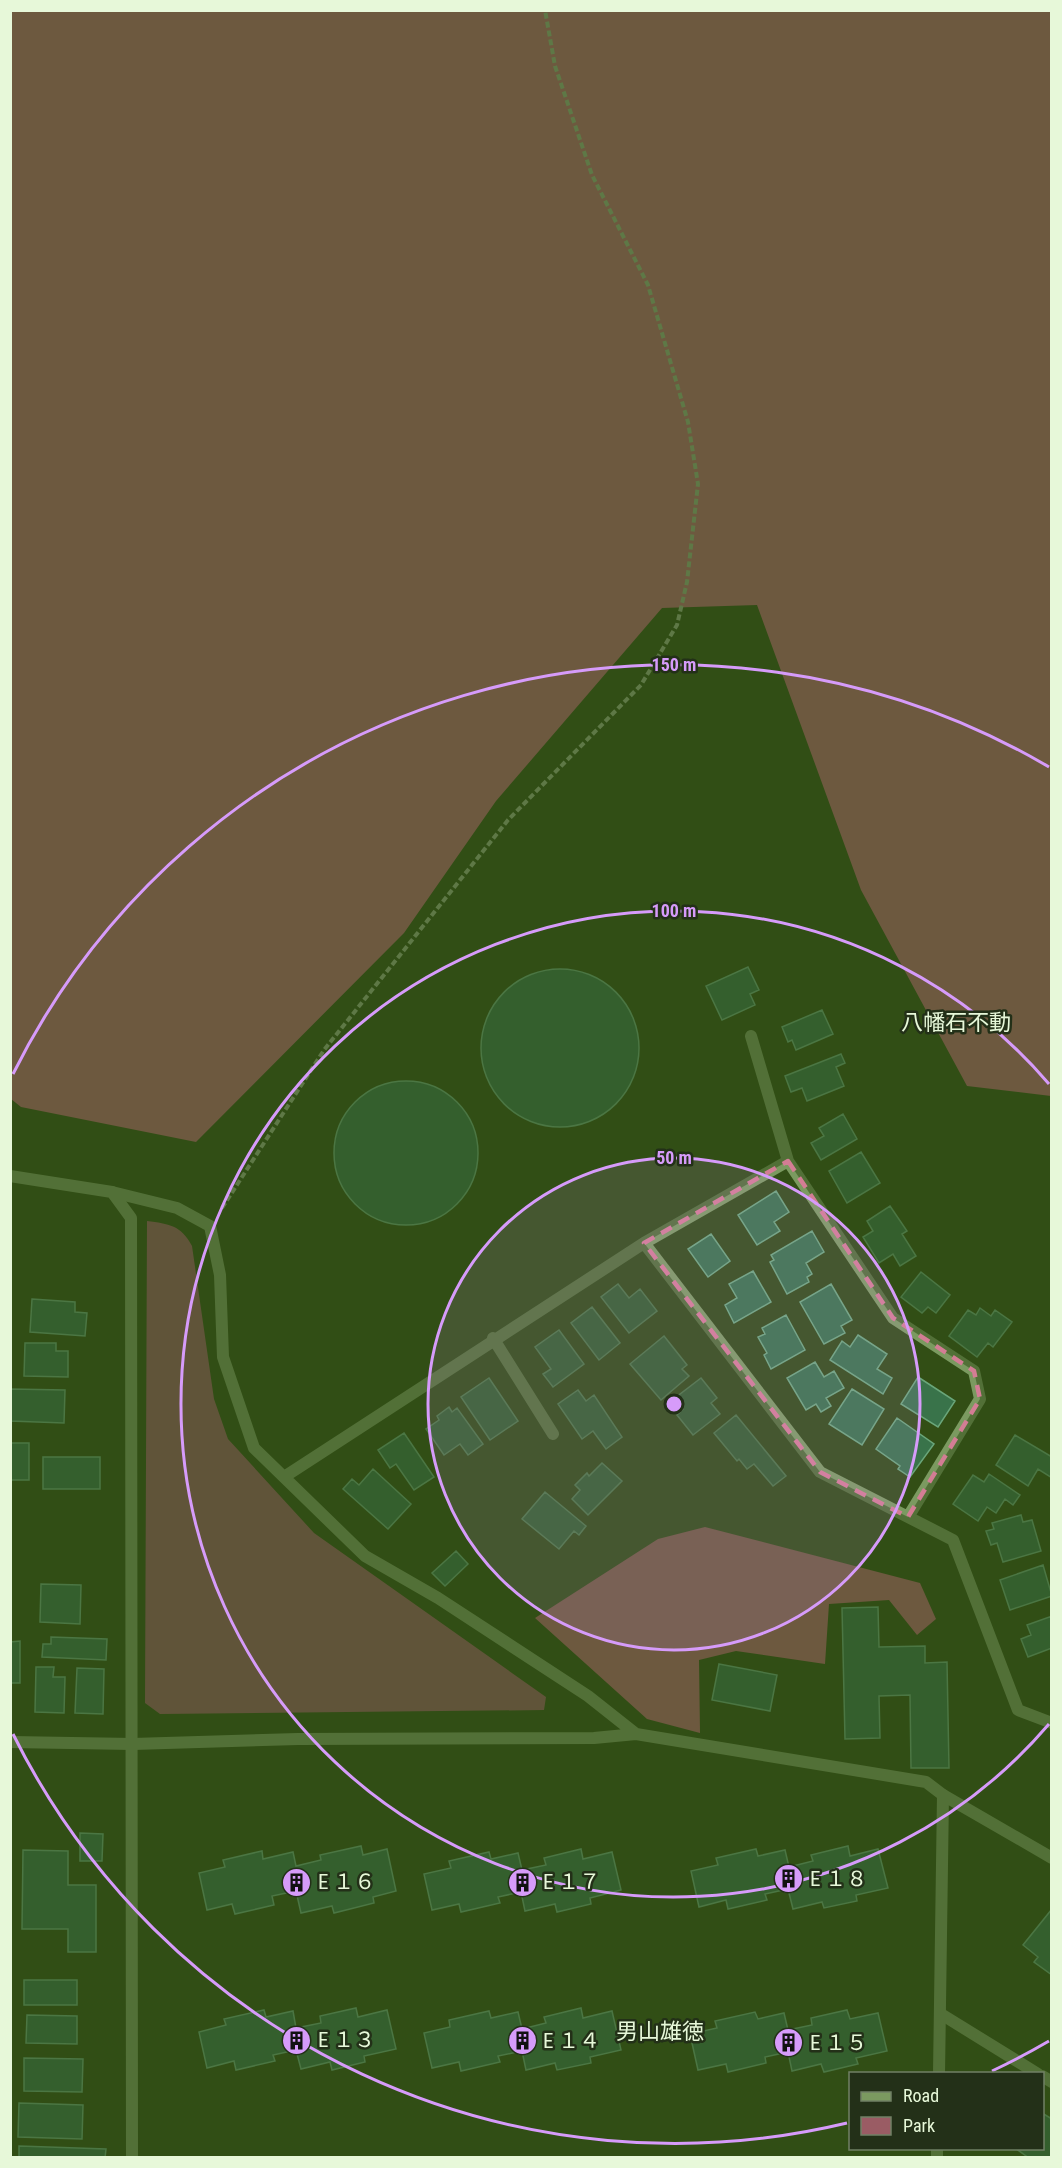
<svg xmlns="http://www.w3.org/2000/svg" width="1062" height="2168" font-family="'Roboto Condensed','Noto Sans JP',sans-serif">
  <style>
    .green { fill: #9a5c64 }
    .forest { fill: #b66671 }
    .building { fill: #39734a; stroke: #6aa67a; stroke-width: 1.5 }
    .lines { fill: none; stroke-linecap: round; stroke-linejoin: round }
    .path { stroke: #95ab80; stroke-width: 4; stroke-dasharray: 6 3; stroke-linecap: butt }
    .service { stroke: #7b9a60; stroke-width: 12 }
    .minor { stroke: #7b9a60; stroke-width: 12 }
    .tertiary { stroke: #7b9a60; stroke-width: 12 }
    .marked { fill: none; stroke: #d37d94; stroke-width: 4.5; stroke-dasharray: 12 8; stroke-linejoin: round }
    .ring { fill: none; stroke: #d69bfa; stroke-width: 3 }
    .labels { text-anchor: middle; dominant-baseline: central; stroke-width: 5; stroke-linejoin: round; paint-order: stroke }
    .poi-label { font-size: 21px; fill: #e7f8d9; stroke: #233018; text-anchor: start }
    .neighbourhood-label { font-size: 22px; fill: #e7f8d9; stroke: #233018 }
    .centre { fill: #d69bfa; stroke: #233018; stroke-width: 3 }
    .ring-label { font-size: 18px; text-anchor: middle; font-weight: bold; fill: #d69bfa; stroke: #233018; stroke-width: 5; stroke-linejoin: round; paint-order: stroke }
  </style>
  <rect width="100%" height="100%" fill="#324e15"/>
  <path class="green" d="M 147,1221 C 169,1224 181,1225 192,1246 L 214,1399 L 228,1439 L 314,1533 L 546,1697 L 544,1710 L 160,1714 L 145,1703 Z"/>
  <path class="forest" d="M 11,10 L 1051,11 L 1051,1096 L 967,1086 L 861,890 L 757,605 L 662,608 L 496,801 L 404,933 L 196,1142 L 21,1107 L 11,1099 Z
    M 705,1527 L 920,1583 L 936,1619 L 917,1635 L 889,1600 L 829,1604 L 825,1664 L 736,1651 L 699,1660 L 700,1733 L 647,1719 L 535,1618 L 658,1539 Z"/>
  <path class="building" d="M 748,967 L 759,990 L 750,994 L 755,1005 L 722,1020 L 706,986 Z
    M481 1048a79 79 0 1 1 158 0a79 79 0 1 1-158 0Z
    M 822,1010 L 833,1034 L 796,1050 L 792,1040 L 788,1042 L 782,1027 Z
    M 841,1054 L 845,1063 L 836,1067 L 844,1086 L 807,1101 L 802,1088 L 791,1092 L 785,1076 Z
    M334 1153a72 72 0 1 1 144 0a72 72 0 1 1-144 0Z
    M 843,1114 L 857,1139 L 821,1160 L 811,1143 L 824,1136 L 819,1128 Z
    M 861,1152 L 880,1183 L 847,1203 L 829,1171 Z
    M 776,1191 L 789,1212 L 774,1222 L 780,1231 L 757,1245 L 738,1215 Z
    M 890,1206 L 907,1231 L 902,1234 L 916,1256 L 900,1266 L 893,1254 L 879,1263 L 863,1237 L 873,1231 L 867,1221 Z
    M 812,1231 L 824,1252 L 806,1263 L 812,1274 L 807,1277 L 809,1282 L 787,1294 L 770,1262 L 774,1260 L 771,1255 Z
    M 711,1234 L 730,1261 L 708,1277 L 688,1249 Z
    M 753,1271 L 771,1302 L 734,1323 L 725,1305 L 737,1298 L 729,1284 Z
    M 921,1272 L 950,1295 L 936,1313 L 928,1307 L 922,1313 L 901,1297 Z
    M 618,1284 L 629,1298 L 640,1289 L 657,1311 L 629,1333 L 601,1297 Z
    M 831,1284 L 852,1320 L 841,1326 L 845,1333 L 824,1344 L 800,1302 Z
    M 32,1299 L 75,1302 L 75,1312 L 87,1313 L 85,1336 L 30,1332 Z
    M 592,1307 L 620,1343 L 599,1360 L 571,1323 Z
    M 980,1308 L 991,1316 L 995,1310 L 1012,1322 L 993,1347 L 988,1343 L 977,1357 L 949,1336 L 968,1310 L 976,1315 Z
    M 786,1315 L 805,1350 L 771,1369 L 764,1355 L 767,1353 L 758,1337 L 765,1334 L 762,1328 Z
    M 559,1330 L 584,1364 L 553,1387 L 543,1374 L 551,1369 L 535,1347 Z
    M 858,1335 L 887,1354 L 877,1369 L 892,1378 L 883,1394 L 830,1360 L 842,1341 L 850,1347 Z
    M 664,1336 L 687,1365 L 682,1369 L 689,1376 L 661,1400 L 630,1364 Z
    M 25,1343 L 56,1343 L 56,1351 L 68,1351 L 68,1377 L 24,1376 Z
    M 815,1362 L 824,1377 L 834,1371 L 844,1388 L 826,1398 L 831,1406 L 821,1412 L 816,1404 L 806,1410 L 787,1378 Z
    M 918,1377 L 955,1401 L 938,1427 L 901,1404 Z
    M 489,1378 L 518,1421 L 490,1440 L 461,1397 Z
    M 701,1378 L 717,1398 L 711,1403 L 720,1414 L 693,1435 L 677,1415 L 683,1409 L 675,1398 Z
    M 10,1389 L 65,1390 L 64,1423 L 10,1421 Z
    M 852,1389 L 884,1409 L 862,1445 L 829,1424 Z
    M 578,1390 L 586,1401 L 594,1395 L 622,1437 L 606,1449 L 593,1431 L 582,1439 L 558,1404 Z
    M 449,1407 L 452,1412 L 457,1408 L 483,1444 L 468,1455 L 460,1444 L 444,1455 L 426,1429 L 439,1420 L 437,1416 Z
    M 736,1415 L 786,1476 L 773,1486 L 754,1464 L 747,1469 L 739,1459 L 737,1461 L 714,1433 Z
    M 897,1418 L 934,1444 L 910,1477 L 898,1469 L 900,1466 L 876,1449 Z
    M 404,1433 L 434,1477 L 414,1490 L 396,1464 L 390,1468 L 378,1450 Z
    M 1015,1435 L 1052,1457 L 1052,1478 L 1038,1469 L 1028,1486 L 996,1465 Z
    M 10,1443 L 29,1443 L 29,1480 L 10,1480 Z
    M 43,1457 L 100,1457 L 100,1489 L 43,1489 Z
    M 602,1463 L 622,1481 L 588,1515 L 572,1499 L 580,1490 L 575,1485 L 587,1473 L 589,1476 Z
    M 373,1469 L 411,1504 L 388,1529 L 343,1489 L 352,1479 L 359,1485 Z
    M 989,1474 L 1020,1495 L 1013,1505 L 1005,1499 L 996,1513 L 987,1507 L 978,1521 L 953,1504 L 973,1475 L 984,1482 Z
    M 545,1492 L 586,1526 L 579,1535 L 574,1531 L 559,1549 L 522,1519 Z
    M 1021,1515 L 1023,1522 L 1032,1520 L 1041,1551 L 1003,1562 L 997,1543 L 991,1545 L 986,1531 L 994,1529 L 992,1523 Z
    M 456,1551 L 468,1564 L 445,1586 L 432,1573 Z
    M 1043,1565 L 1052,1596 L 1010,1610 L 1000,1580 Z
    M 41,1584 L 81,1585 L 80,1624 L 40,1622 Z
    M 878,1607 L 879,1647 L 925,1646 L 925,1663 L 947,1662 L 949,1768 L 911,1768 L 910,1695 L 879,1696 L 880,1738 L 845,1739 L 842,1608 Z
    M 1052,1616 L 1052,1648 L 1028,1657 L 1021,1639 L 1031,1635 L 1027,1625 Z
    M 51,1637 L 107,1639 L 106,1660 L 42,1657 L 43,1644 L 51,1644 Z
    M 20,1641 L 20,1683 L 10,1683 L 10,1642 Z
    M 719,1664 L 777,1675 L 770,1711 L 712,1700 Z
    M 36,1667 L 54,1667 L 53,1677 L 65,1677 L 64,1713 L 35,1712 Z
    M 77,1668 L 104,1669 L 103,1714 L 75,1713 Z
    M 80,1833 L 103,1834 L 102,1861 L 80,1861 Z
    M 361,1846 L 363,1855 L 387,1849 L 396,1891 L 373,1897 L 374,1903 L 334,1913 L 332,1906 L 301,1913 L 296,1891 L 272,1896 L 274,1905 L 235,1914 L 232,1904 L 207,1910 L 199,1873 L 225,1867 L 223,1860 L 262,1851 L 263,1859 L 293,1852 L 296,1866 L 321,1860 L 320,1855 Z
    M 848,1846 L 850,1856 L 878,1849 L 888,1888 L 856,1895 L 857,1901 L 824,1908 L 822,1902 L 793,1909 L 788,1889 L 765,1894 L 767,1900 L 728,1909 L 726,1900 L 699,1907 L 691,1871 L 718,1865 L 716,1858 L 756,1849 L 758,1856 L 785,1850 L 789,1867 L 813,1861 L 811,1855 Z
    M 581,1849 L 583,1859 L 612,1852 L 621,1890 L 590,1898 L 591,1904 L 557,1912 L 555,1904 L 525,1911 L 521,1892 L 498,1897 L 500,1903 L 461,1912 L 459,1904 L 432,1910 L 424,1874 L 451,1868 L 449,1861 L 489,1852 L 491,1859 L 518,1853 L 522,1870 L 546,1865 L 544,1858 Z
    M 23,1850 L 68,1851 L 68,1885 L 96,1885 L 96,1952 L 68,1952 L 68,1929 L 22,1929 Z
    M 1052,1909 L 1052,1975 L 1034,1962 L 1038,1957 L 1023,1945 Z
    M 24,1980 L 77,1980 L 77,2005 L 24,2005 Z
    M 356,2008 L 358,2017 L 387,2010 L 396,2049 L 364,2056 L 365,2062 L 332,2070 L 330,2062 L 301,2069 L 296,2050 L 273,2055 L 275,2061 L 236,2070 L 234,2061 L 207,2068 L 199,2032 L 226,2025 L 224,2019 L 264,2010 L 266,2017 L 293,2011 L 296,2028 L 321,2023 L 320,2016 Z
    M 581,2008 L 583,2018 L 612,2011 L 621,2050 L 590,2057 L 591,2063 L 557,2070 L 555,2063 L 526,2070 L 522,2051 L 498,2056 L 500,2062 L 461,2071 L 459,2062 L 432,2068 L 424,2033 L 450,2027 L 449,2020 L 489,2011 L 491,2018 L 518,2012 L 522,2029 L 546,2023 L 544,2017 Z
    M 847,2010 L 850,2019 L 878,2013 L 887,2051 L 856,2058 L 858,2064 L 824,2072 L 821,2064 L 792,2071 L 788,2052 L 765,2057 L 766,2063 L 728,2072 L 726,2064 L 698,2070 L 690,2034 L 717,2028 L 715,2021 L 755,2012 L 758,2019 L 784,2013 L 788,2030 L 812,2025 L 811,2018 Z
    M 27,2015 L 77,2016 L 77,2044 L 26,2043 Z
    M 24,2058 L 83,2059 L 82,2092 L 24,2091 Z
    M 19,2103 L 83,2105 L 82,2139 L 18,2137 Z
    M 1042,2113 L 1052,2119 L 1052,2158 L 1029,2158 L 1015,2148 L 1042,2148 Z
    M 19,2146 L 106,2149 L 105,2158 L 19,2158 Z"/>
  <g class="lines">
    <path class="path" d="M 222,1208 L 324,1050 L 508,820 L 641,685 L 677,625 L 687,582 L 698,484 L 688,422 L 648,285 L 592,175 L 555,66 L 545,10"/>
    <path class="service" d="M 941,2014 L 1038,2074
      M 1042,2076 L 1052,2082"/>
    <path class="minor" d="M 751,1036 L 788,1161 L 893,1318 L 974,1371 L 980,1399 L 908,1517
      M 112,1192 L 177,1208 L 210,1226 L 220,1275 L 223,1357 L 254,1448 L 365,1556 L 438,1598 L 588,1696 L 636,1734
      M 644,1243 L 820,1472 L 953,1540 L 1018,1710 L 1052,1723
      M 493,1338 L 553,1434
      M 284,1477 L 644,1243 L 788,1161
      M 10,1742 L 133,1744 L 298,1739 L 594,1738 L 636,1734 L 926,1782 L 943,1795 L 1052,1858"/>
    <path class="tertiary" d="M 10,1176 L 112,1192 L 131,1218 L 132,2158
      M 939,2074 L 943,1795
      M 937,2148 L 937,2158"/>
  </g>
  <path d="M0 0H1062V2168H0ZM 788,1161 L 893,1318 L 974,1371 L 980,1399 L 908,1517 L 820,1472 L 644,1243 Z" fill="#324e15" fill-opacity=".55" fill-rule="evenodd"/>
  <path class="marked" d="M 788,1161 L 893,1318 L 974,1371 L 980,1399 L 908,1517 L 820,1472 L 644,1243 Z"/>
  <circle cx="674" cy="1404" r="246" fill="#d69bfa" fill-opacity=".12"/>
  <g class="ring">
    <circle cx="674" cy="1404" r="246"/>
    <path d="M1049 1724A493 493 0 1 1 1049 1084"/>
    <path d="M1049 2041A739 739 0 0 1 992 2071M847 2123A739 739 0 0 1 13 1734M13 1074A739 739 0 0 1 1049 767"/>
  </g>
  <defs>
    <symbol id="building-disc" viewBox="-11 -11 22 22"><circle r="9.5" fill="#d69bfa" stroke="#233018"/><path d="M-4-6H4V6H1V3H-1V6H-4ZM-2.5-4.3h1.7v1.8h-1.7ZM.8-4.3h1.7v1.8H.8ZM-2.5-1h1.7V.8h-1.7ZM.8-1h1.7V.8H.8Z" fill="#111"/></symbol>
  </defs>
  <g fill-rule="evenodd">
    <use href="#building-disc" x="772" y="1862" width="33" height="33"/>
    <use href="#building-disc" x="280" y="1866" width="33" height="33"/>
    <use href="#building-disc" x="506" y="1866" width="33" height="33"/>
    <use href="#building-disc" x="280" y="2024" width="33" height="33"/>
    <use href="#building-disc" x="506" y="2024" width="33" height="33"/>
    <use href="#building-disc" x="772" y="2026" width="33" height="33"/>
  </g>
  <g class="labels">
    <g class="poi-label">
      <text x="810" y="1879">E １８</text>
      <text x="318" y="1882">E １６</text>
      <text x="543" y="1882">E １７</text>
      <text x="318" y="2040">E １３</text>
      <text x="543" y="2041">E １４</text>
      <text x="810" y="2043">E １５</text>
    </g>
    <g class="neighbourhood-label">
      <text x="956" y="1022">八幡石不動</text>
      <text x="660" y="2031">男山雄徳</text>
    </g>
  </g>
  <circle cx="674" cy="1404" r="9" class="centre"/>
  <g class="ring-label">
    <text x="674" y="671">150 m</text>
    <text x="674" y="917">100 m</text>
    <text x="674" y="1164">50 m</text>
  </g>
  <rect width="1062" height="2168" fill="none" stroke="#e7f8d9" stroke-width="24"/>
  <rect x="849" y="2072" width="195" height="78" fill="#233018" stroke="#718065" stroke-width="1.5"/>
  <rect x="861" y="2092" width="30" height="9" fill="#7b9a60" stroke="#718065" stroke-width="1.5"/>
  <text x="903" y="2102" font-size="18" fill="#e7f8d9">Road</text>
  <rect x="861" y="2117" width="30" height="18" fill="#9a5c64" stroke="#718065" stroke-width="1.5"/>
  <text x="903" y="2132" font-size="18" fill="#e7f8d9">Park</text>
</svg>
